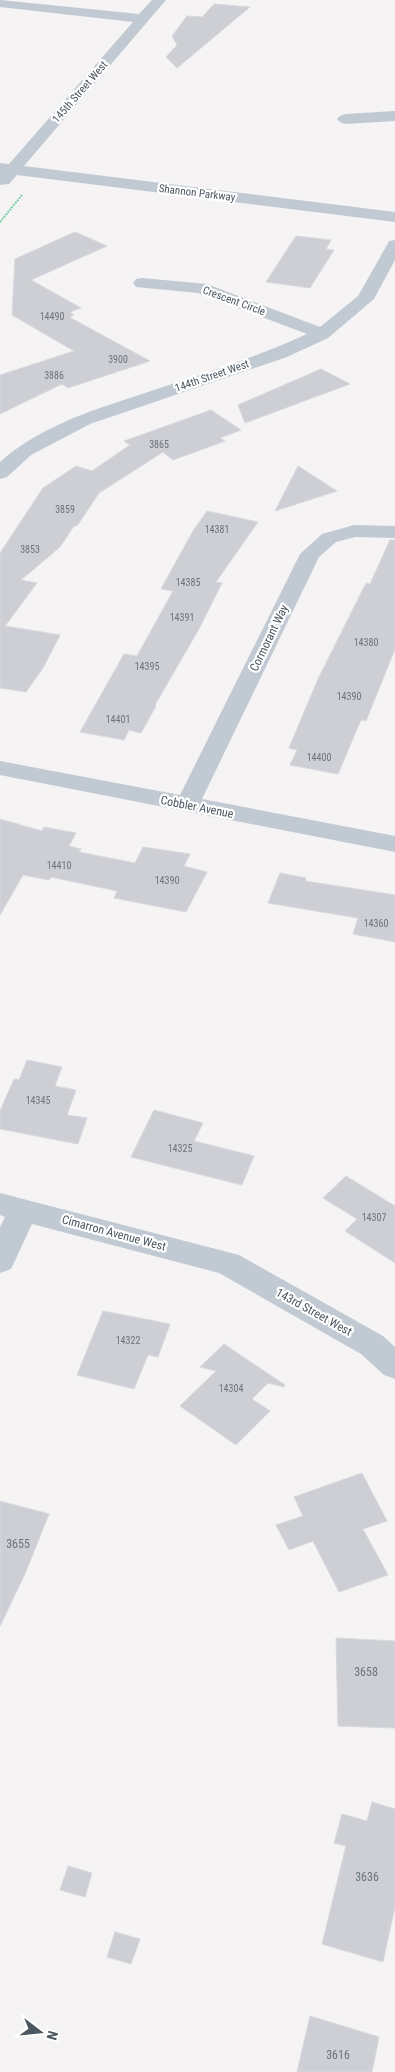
<svg xmlns="http://www.w3.org/2000/svg" width="395" height="2072" font-family="'Roboto Condensed',sans-serif">
  <style>
    .building { fill: #cdcfd5; stroke: #d7d9de }
    .lines { fill: none; stroke-linecap: round; stroke-linejoin: round }
    .path { stroke: #7ad0a6; stroke-width: 2; stroke-dasharray: 2 1; stroke-linecap: butt }
    .minor { fill: #c1cad2; fill-rule: evenodd }
    .labels { text-anchor: middle; dominant-baseline: central; stroke-width: 4.5; stroke-linejoin: round; paint-order: stroke }
    .number-label { font-size: 10px; fill: #6b747e }
    .far-street-label { font-size: 11px; fill: #4a5661; stroke: #fff }
    .street-label { font-size: 12px; fill: #4a5661; stroke: #fff }
    .near-number-label { font-size: 12px; fill: #6b747e }
  </style>
  <rect width="100%" height="100%" fill="#f5f3f3"/>
  <path class="building" d="M 214,4 L 250,7 L 177,68 L 166,57 L 177,45 L 172,36 L 187,16 L 202,17 Z
    M 75,232 L 107,246 L 31,280 L 81,308 L 70,312 L 74,315 L 69,317 L 150,361 L 68,388 L 62,384 L 0,414 L 0,375 L 74,351 L 12,315 L 15,259 Z
    M 296,236 L 331,240 L 326,249 L 334,250 L 310,288 L 266,282 Z
    M 321,369 L 350,384 L 245,423 L 238,405 Z
    M 211,410 L 241,430 L 220,438 L 225,441 L 173,460 L 163,452 L 99,493 L 77,526 L 74,526 L 60,547 L 21,580 L 37,583 L 5,626 L 60,635 L 43,668 L 26,692 L 0,688 L 0,553 L 43,488 L 76,466 L 92,471 L 130,445 L 124,441 Z
    M 298,466 L 337,491 L 275,511 Z
    M 207,511 L 258,522 L 216,582 L 222,583 L 200,627 L 155,705 L 156,706 L 141,733 L 129,730 L 124,740 L 80,732 L 124,654 L 137,656 L 173,591 L 161,589 L 193,531 Z
    M 390,540 L 395,540 L 395,649 L 366,721 L 361,720 L 338,774 L 290,765 L 297,750 L 289,748 L 318,679 L 366,583 L 370,584 Z
    M 0,819 L 42,831 L 44,827 L 76,833 L 69,846 L 81,849 L 79,852 L 135,863 L 143,847 L 190,854 L 184,866 L 207,872 L 186,912 L 114,898 L 117,891 L 51,877 L 49,880 L 23,875 L 0,915 Z
    M 280,873 L 306,878 L 305,881 L 395,895 L 395,942 L 353,934 L 358,918 L 268,903 Z
    M 27,1060 L 62,1067 L 55,1086 L 76,1090 L 67,1115 L 87,1118 L 78,1144 L 0,1129 L 0,1111 L 14,1079 L 19,1080 Z
    M 154,1110 L 203,1123 L 194,1141 L 254,1156 L 242,1185 L 131,1157 Z
    M 346,1176 L 395,1206 L 395,1263 L 345,1231 L 357,1219 L 323,1198 Z
    M 103,1311 L 170,1324 L 158,1357 L 148,1355 L 134,1389 L 77,1375 Z
    M 224,1344 L 285,1385 L 284,1387 L 268,1383 L 252,1399 L 270,1411 L 236,1445 L 180,1406 L 216,1371 L 200,1367 Z
    M 362,1473 L 387,1521 L 363,1529 L 388,1575 L 339,1592 L 313,1541 L 289,1550 L 276,1525 L 303,1516 L 294,1497 Z
    M 0,1501 L 49,1514 L 25,1574 L 0,1626 Z
    M 336,1638 L 395,1641 L 395,1728 L 338,1726 Z
    M 372,1802 L 395,1809 L 395,1907 L 383,1962 L 322,1944 L 346,1846 L 334,1843 L 342,1814 L 367,1821 Z
    M 68,1866 L 92,1873 L 85,1897 L 60,1890 Z
    M 115,1932 L 140,1939 L 131,1964 L 107,1957 Z
    M 310,2016 L 379,2037 L 372,2072 L 297,2072 Z"/>
  <g class="lines">
    <path class="path" d="M 0,222 L 22,195"/>
    <path class="minor" d="M 0,0 L 139,14 L 152,0 L 166,0 L 24,166 L 395,212 L 395,222 L 17,175 L 9,184 L 0,185 L 0,163 L 9,164 L 133,22 L 0,7 Z
      M 395,111 L 395,121 L 345,124 L 340,122 L 337,119 L 340,116 L 345,114 Z
      M 395,240 L 395,260 L 374,299 L 328,338 L 287,357 L 90,424 L 31,455 L 7,477 L 0,479 L 0,462 C 39,427 90,411 139,395 C 195,376 253,359 307,334 L 198,293 L 136,287 L 133,283 L 136,279 L 142,278 L 207,284 L 320,327 L 358,296 L 387,245 L 389,241 Z
      M 354,525 L 395,526 L 395,538 L 355,537 L 336,542 L 319,557 L 202,799 L 395,836 L 395,852 L 0,775 L 0,761 L 180,795 L 300,554 L 322,534 Z
      M 0,1193 L 239,1255 L 383,1336 L 395,1347 L 395,1379 L 384,1375 L 361,1354 L 219,1273 L 32,1224 L 11,1269 L 0,1273 L 0,1227 L 5,1217 L 0,1215 Z"/>
  </g>
  <g class="labels">
    <g class="number-label">
      <text x="52" y="316">14490</text>
      <text x="118" y="359">3900</text>
      <text x="54" y="375">3886</text>
      <text x="159" y="444">3865</text>
      <text x="65" y="509">3859</text>
      <text x="217" y="529">14381</text>
      <text x="30" y="549">3853</text>
      <text x="188" y="582">14385</text>
      <text x="182" y="617">14391</text>
      <text x="366" y="642">14380</text>
      <text x="147" y="666">14395</text>
      <text x="349" y="696">14390</text>
      <text x="118" y="719">14401</text>
      <text x="319" y="757">14400</text>
      <text x="59" y="865">14410</text>
      <text x="167" y="880">14390</text>
      <text x="376" y="923">14360</text>
      <text x="38" y="1100">14345</text>
      <text x="180" y="1148">14325</text>
      <text x="374" y="1217">14307</text>
      <text x="128" y="1340">14322</text>
      <text x="231" y="1388">14304</text>
    </g>
    <g class="far-street-label">
      <text transform="translate(80 92) rotate(-49)">145th Street West</text>
      <text transform="translate(197 193) rotate(7)">Shannon Parkway</text>
      <text transform="translate(234 301) rotate(20)">Crescent Circle</text>
      <text transform="translate(212 376) rotate(-19)">144th Street West</text>
    </g>
    <g class="street-label">
      <text transform="translate(269 638) rotate(-64)">Cormorant Way</text>
      <text transform="translate(197 807) rotate(11)">Cobbler Avenue</text>
      <text transform="translate(114 1233) rotate(15)">Cimarron Avenue West</text>
      <text transform="translate(314 1312) rotate(29)">143rd Street West</text>
    </g>
    <g class="near-number-label">
      <text x="18" y="1544">3655</text>
      <text x="366" y="1672">3658</text>
      <text x="367" y="1877">3636</text>
      <text x="338" y="2055">3616</text>
    </g>
  </g>
  <g transform="translate(40 2032) rotate(106)" stroke="#ffffff" stroke-width="4" paint-order="stroke">
  <path d="M0-4L9 19L0 12L-9 19Z" fill="#4a5661"/>
  <text y="-8" font-size="14" font-weight="bold" text-anchor="middle" fill="#4a5661">N</text>
  </g>
</svg>
